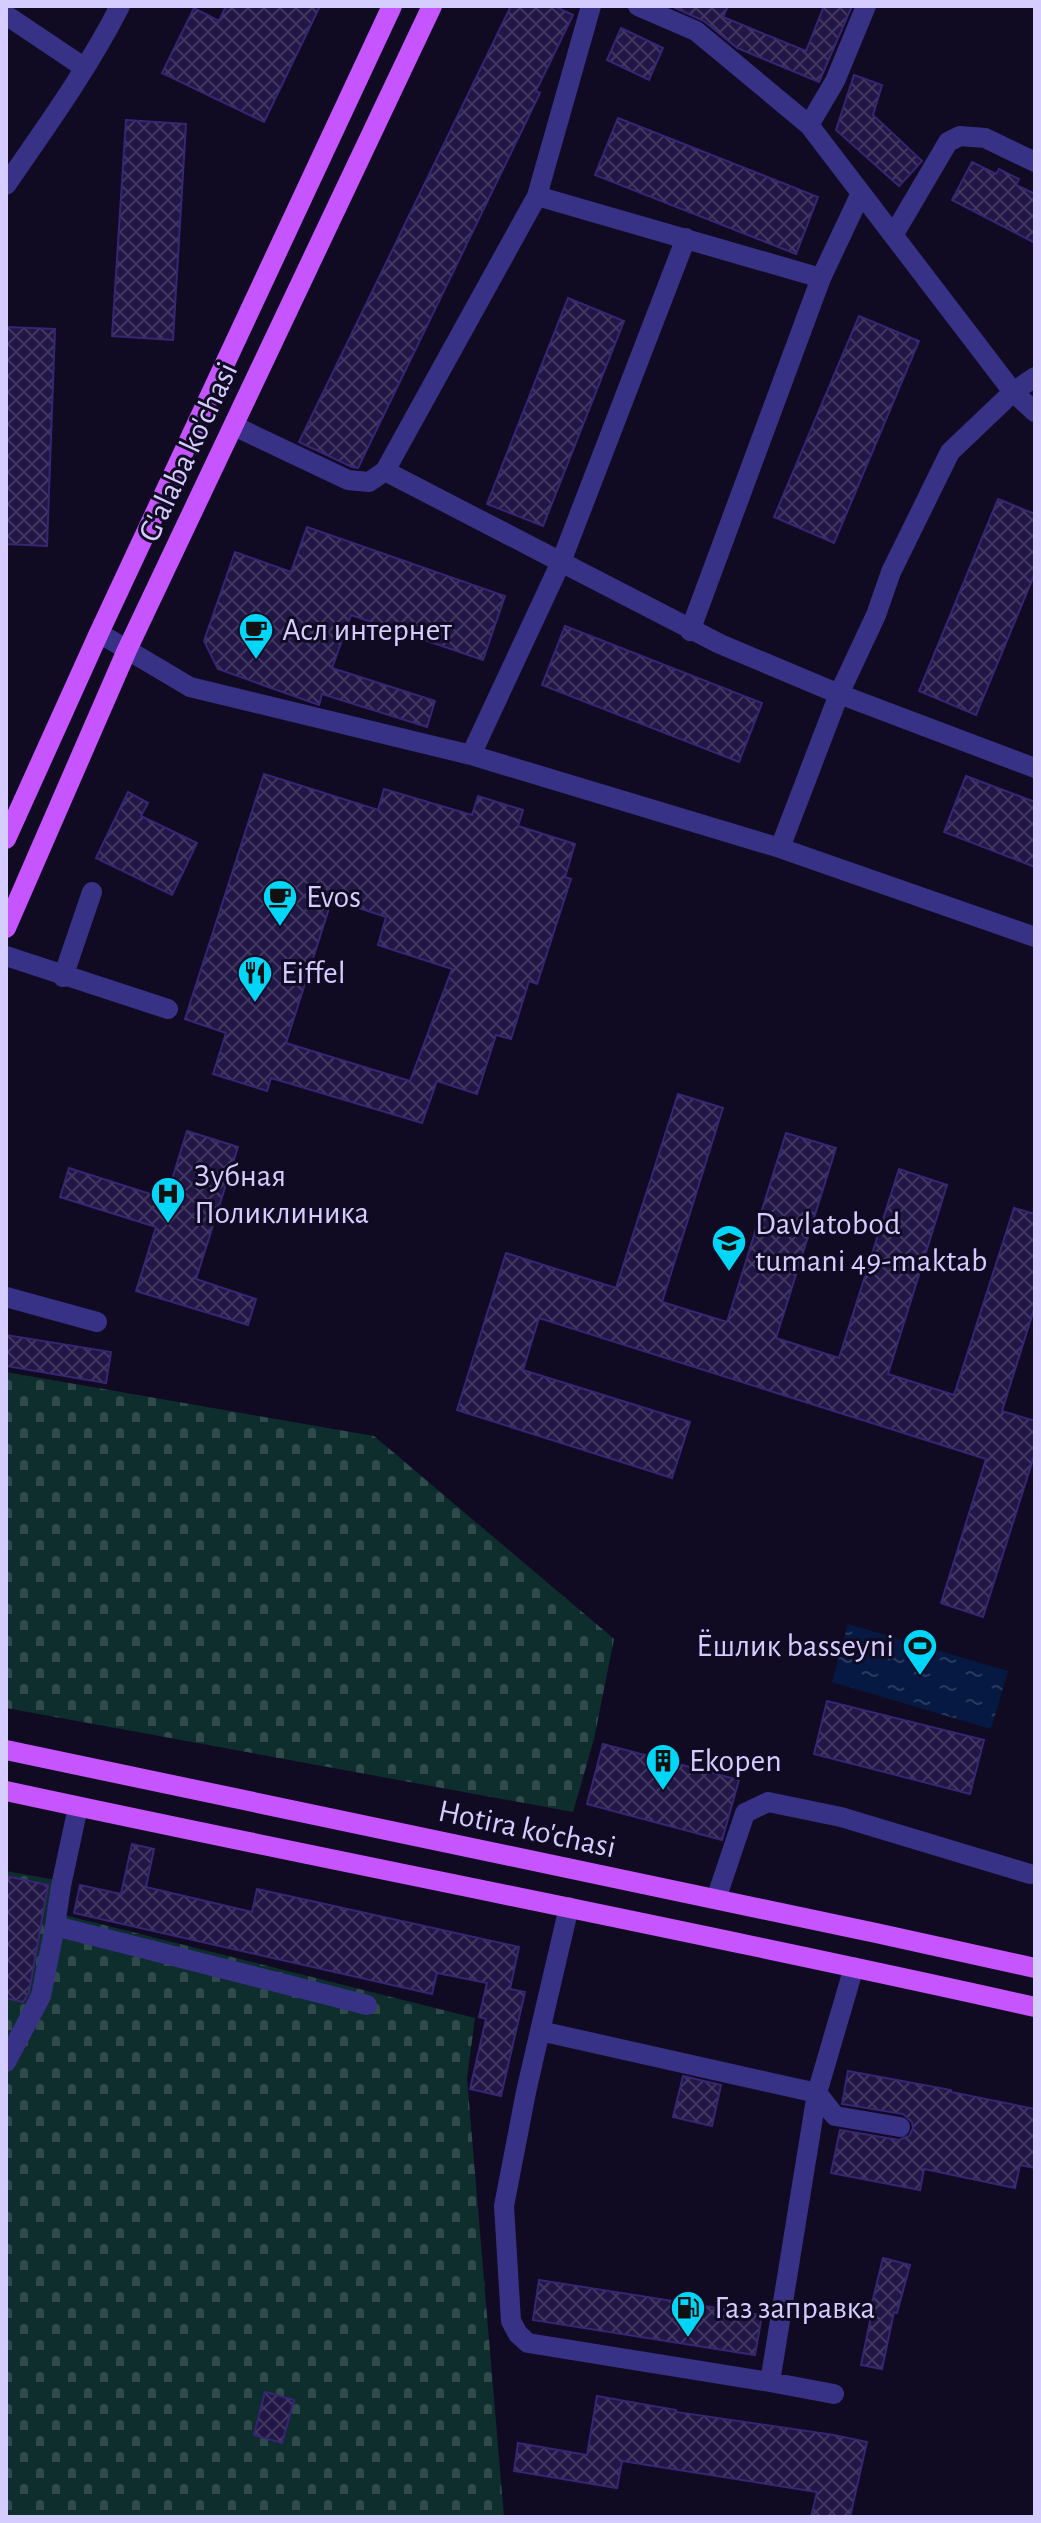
<svg xmlns="http://www.w3.org/2000/svg" width="1041" height="2523" font-family="'Alegreya Sans',sans-serif">
  <style>
    .cemetery { fill: url(#cemetery-stones) }
    .water { fill: url(#water-ripples) }
    .building { fill: url(#building-cross-hatch); stroke: #382574; stroke-width: 2; fill-rule: evenodd }
    .lines { fill: none; stroke-linecap: round; stroke-linejoin: round }
    .minor { stroke: #383286; stroke-width: 20 }
    .major { stroke: #c654ff; stroke-width: 20 }
    .labels { text-anchor: middle; dominant-baseline: central; stroke-width: 6; stroke-linejoin: round; paint-order: stroke }
    .street-label { font-size: 32px; fill: #d5cdff; stroke: #100b23 }
    .poi-label { font-size: 32px; fill: #d5cdff; stroke: #100b23; text-anchor: start }
  </style>
  <defs>
    <pattern id="cemetery-stones" width="16" height="16" patternUnits="userSpaceOnUse" patternTransform="scale(2)"><rect width="16" height="16" fill="#0e2d2d"/><path d="M2 7V4a2 2 0 0 1 4 0v3zM10 15v-3a2 2 0 0 1 4 0v3z" fill="#304a4c"/></pattern>
    <pattern id="water-ripples" width="26" height="14" patternUnits="userSpaceOnUse" patternTransform="scale(2)"><rect width="26" height="14" fill="#051942"/><path d="M2 4q2-2 4 0t4 0M15 11q2-2 4 0t4 0" fill="none" stroke="#29395e"/></pattern>
    <pattern id="building-cross-hatch" width="8" height="8" patternUnits="userSpaceOnUse" patternTransform="scale(2)"><rect width="8" height="8" fill="#211645"/><path d="M0 0l8 8M0 8l8-8" fill="none" stroke="#403761"/></pattern>
  </defs>
  <rect width="100%" height="100%" fill="#100b23"/>
  <path class="cemetery" d="M 6,1372 L 374,1436 L 614,1639 L 594,1739 L 573,1812 L 6,1708 Z
    M 6,1871 L 56,1880 L 56,1913 L 475,2018 L 467,2078 L 504,2517 L 6,2517 Z"/>
  <path class="water" d="M 848,1624 L 1008,1671 L 991,1729 L 832,1682 Z"/>
  <path class="building" d="M 226,6 L 320,6 L 264,122 L 162,73 L 194,8 L 219,21 Z
    M 511,6 L 554,6 L 573,15 L 536,91 L 540,93 L 358,468 L 352,467 L 299,442 Z
    M 671,6 L 728,6 L 723,17 L 806,51 L 824,6 L 852,6 L 819,82 L 737,48 L 704,21 Z
    M 621,28 L 663,48 L 649,80 L 607,60 Z
    M 854,75 L 882,85 L 873,115 L 922,161 L 899,186 L 836,130 Z
    M 618,118 L 818,197 L 796,254 L 595,175 Z
    M 126,120 L 186,124 L 173,340 L 112,336 Z
    M 972,162 L 996,174 L 999,169 L 1019,179 L 1016,185 L 1035,194 L 1035,243 L 952,200 Z
    M 568,298 L 624,321 L 543,526 L 487,504 Z
    M 859,316 L 919,341 L 834,543 L 774,517 Z
    M 6,327 L 55,329 L 47,546 L 6,544 Z
    M 998,499 L 1035,514 L 1035,573 L 976,715 L 919,691 Z
    M 307,527 L 505,596 L 483,660 L 351,615 L 332,668 L 435,701 L 427,727 L 322,694 L 319,705 L 218,669 L 204,641 L 235,552 L 291,572 Z
    M 565,626 L 762,703 L 739,762 L 542,685 Z
    M 264,774 L 378,810 L 384,789 L 472,815 L 478,796 L 523,810 L 518,826 L 575,844 L 565,877 L 571,879 L 537,984 L 529,981 L 511,1039 L 496,1035 L 477,1094 L 437,1081 L 422,1123 L 271,1078 L 267,1091 L 213,1074 L 226,1033 L 185,1019 ZM 332,899 L 386,917 L 378,945 L 452,969 L 410,1081 L 286,1043 Z
    M 966,776 L 1035,802 L 1035,867 L 944,832 Z
    M 128,792 L 148,803 L 141,816 L 197,843 L 172,895 L 96,858 Z
    M 678,1094 L 723,1108 L 662,1302 L 727,1322 L 786,1133 L 836,1148 L 776,1338 L 839,1358 L 899,1169 L 947,1185 L 888,1374 L 954,1395 L 1014,1208 L 1035,1214 L 1035,1306 L 1002,1411 L 1035,1421 L 1035,1453 L 983,1617 L 941,1603 L 986,1459 L 539,1318 L 523,1370 L 690,1422 L 672,1478 L 457,1410 L 506,1253 L 616,1288 Z
    M 187,1131 L 238,1147 L 196,1279 L 256,1299 L 248,1325 L 136,1291 L 156,1227 L 60,1197 L 69,1168 L 166,1199 Z
    M 6,1335 L 111,1352 L 106,1383 L 6,1366 Z
    M 827,1701 L 984,1740 L 970,1794 L 814,1754 Z
    M 603,1744 L 739,1780 L 722,1840 L 587,1804 Z
    M 132,1844 L 154,1849 L 146,1887 L 252,1912 L 257,1889 L 519,1947 L 510,1989 L 525,1992 L 501,2096 L 470,2089 L 486,2019 L 479,2017 L 487,1983 L 437,1973 L 432,1994 L 74,1913 L 80,1885 L 121,1894 Z
    M 6,1876 L 48,1885 L 29,1992 L 23,2002 L 6,1998 Z
    M 848,2071 L 951,2090 L 951,2092 L 1035,2109 L 1035,2168 L 1020,2165 L 1015,2188 L 924,2169 L 920,2190 L 831,2173 L 840,2130 L 899,2140 L 909,2136 L 913,2128 L 912,2122 L 903,2114 L 842,2104 Z
    M 683,2076 L 721,2085 L 712,2126 L 673,2117 Z
    M 883,2258 L 910,2265 L 897,2313 L 894,2312 L 882,2369 L 861,2365 L 873,2307 L 871,2307 Z
    M 539,2280 L 762,2315 L 755,2355 L 533,2320 Z
    M 265,2392 L 294,2400 L 282,2443 L 254,2435 Z
    M 597,2396 L 676,2410 L 676,2412 L 834,2435 L 867,2442 L 850,2517 L 811,2517 L 817,2492 L 622,2461 L 617,2488 L 514,2471 L 518,2443 L 587,2455 Z"/>
  <g class="lines">
    <path class="minor" d="M 591,6 L 537,196 L 821,278
      M 638,6 L 696,31 L 809,125 L 1013,392 L 1035,412
      M 6,15 L 85,68
      M 809,125 L 835,81 L 866,6
      M 6,185 C 46,127 88,69 120,6
      M 894,234 L 948,142 L 960,136 L 985,138 L 1035,162
      M 234,426 L 348,480 L 369,482 L 385,471 L 537,196
      M 385,471 L 561,562 L 686,238
      M 690,631 L 821,278 L 861,193
      M 99,633 L 190,687 L 471,755 L 780,848 L 1035,937
      M 471,755 L 561,562 L 720,644 L 839,694 L 1035,768
      M 780,848 L 839,694 L 876,615 L 891,572 L 950,452 L 1013,392 L 1035,377
      M 6,956 L 168,1009
      M 63,977 L 92,892
      M 6,1297 L 97,1322
      M 78,1807 L 61,1886 L 55,1926 L 367,2005
      M 716,1899 L 745,1813 L 768,1802 L 841,1817 L 1030,1874
      M 569,1907 L 540,2031 L 817,2093 L 854,1967
      M 540,2031 L 526,2092 L 504,2206 L 511,2321 L 518,2334 L 528,2343 L 770,2382
      M 6,2062 L 41,1996 L 55,1926
      M 834,2394 L 770,2382 L 817,2093 L 835,2116 L 900,2127"/>
    <path class="major" d="M 6,839 L 99,633 L 392,6
      M 6,928 L 127,650 L 432,6
      M 6,1750 L 876,1933 L 1035,1968
      M 6,1791 C 349,1865 693,1930 1035,2007"/>
  </g>
  <defs>
    <symbol id="cafe-pin" viewBox="-11 -11 22 30"><path d="M0 17L-7.5 6A9.5 9.5 0 1 1 7.5 6Z" fill="#00d6f8" stroke="#100b23"/><path d="M-5.5-4.5H6V0H3Q3 3.5 0 3.5H-2.5Q-5.5 3.5-5.5 0ZM3-3.2v2h1.7v-2ZM-6 4.5H4V6H-6Z" fill="#111"/></symbol>
    <symbol id="restaurant-pin" viewBox="-11 -11 22 30"><path d="M0 17L-7.5 6A9.5 9.5 0 1 1 7.5 6Z" fill="#00d6f8" stroke="#100b23"/><path d="M-5-6h1v4h1v-4h1v4h1v-4h1v5L-1.5 .5V6h-2V.5L-5-1ZM5-6V6H3V1.5H1.5Q1.5-4 5-6Z" fill="#111"/></symbol>
    <symbol id="hospital-pin" viewBox="-11 -11 22 30"><path d="M0 17L-7.5 6A9.5 9.5 0 1 1 7.5 6Z" fill="#00d6f8" stroke="#100b23"/><path d="M-5-5h3v3.5h4V-5h3V5h-3V1.5h-4V5h-3Z" fill="#111"/></symbol>
    <symbol id="school-pin" viewBox="-11 -11 22 30"><path d="M0 17L-7.5 6A9.5 9.5 0 1 1 7.5 6Z" fill="#00d6f8" stroke="#100b23"/><path d="M0-5L7-2L0 1L-7-2ZM-4 1L0 2.5L4 1V4Q0 6-4 4Z" fill="#111"/></symbol>
    <symbol id="stadium-pin" viewBox="-11 -11 22 30"><path d="M0 17L-7.5 6A9.5 9.5 0 1 1 7.5 6Z" fill="#00d6f8" stroke="#100b23"/><path d="M0-5a6.5 5 0 1 0 0 10a6.5 5 0 1 0 0-10ZM-3.5-1.8h7v3.6h-7Z" fill="#111"/></symbol>
    <symbol id="building-pin" viewBox="-11 -11 22 30"><path d="M0 17L-7.5 6A9.5 9.5 0 1 1 7.5 6Z" fill="#00d6f8" stroke="#100b23"/><path d="M-4-6H4V6H1V3H-1V6H-4ZM-2.5-4.3h1.7v1.8h-1.7ZM.8-4.3h1.7v1.8H.8ZM-2.5-1h1.7V.8h-1.7ZM.8-1h1.7V.8H.8Z" fill="#111"/></symbol>
    <symbol id="fuel-pin" viewBox="-11 -11 22 30"><path d="M0 17L-7.5 6A9.5 9.5 0 1 1 7.5 6Z" fill="#00d6f8" stroke="#100b23"/><path d="M-5.5-6h7V0h2V4h1.3V-2.5L3-4.5l.8-.8L6-3V5H2.5V1h-1V6h-7ZM-4.2-4.7v3.2H.2V-4.7Z" fill="#111"/></symbol>
  </defs>
  <g fill-rule="evenodd">
    <use href="#cafe-pin" x="236" y="610" width="40" height="54"/>
    <use href="#cafe-pin" x="260" y="877" width="40" height="54"/>
    <use href="#restaurant-pin" x="235" y="953" width="40" height="54"/>
    <use href="#hospital-pin" x="148" y="1174" width="40" height="54"/>
    <use href="#school-pin" x="709" y="1222" width="40" height="54"/>
    <use href="#stadium-pin" x="900" y="1626" width="40" height="54"/>
    <use href="#building-pin" x="643" y="1741" width="40" height="54"/>
    <use href="#fuel-pin" x="668" y="2288" width="40" height="54"/>
  </g>
  <g class="labels">
    <g class="street-label">
      <text transform="translate(188 452) rotate(-65)">G'alaba ko'chasi</text>
      <text transform="translate(527 1829) rotate(12)">Hotira ko'chasi</text>
    </g>
    <g class="poi-label">
      <text x="282" y="630">Асл интернет</text>
      <text x="306" y="897">Evos</text>
      <text x="281" y="973">Eiffel</text>
      <text x="194" y="1176">Зубная<tspan x="194" dy="37">Поликлиника</tspan></text>
      <text x="755" y="1224">Davlatobod<tspan x="755" dy="37">tumani 49-maktab</tspan></text>
      <text x="894" y="1646" text-anchor="end">Ёшлик basseyni</text>
      <text x="689" y="1761">Ekopen</text>
      <text x="714" y="2308">Газ заправка</text>
    </g>
  </g>
  <rect width="1041" height="2523" fill="none" stroke="#d5cdff" stroke-width="16"/>
</svg>
